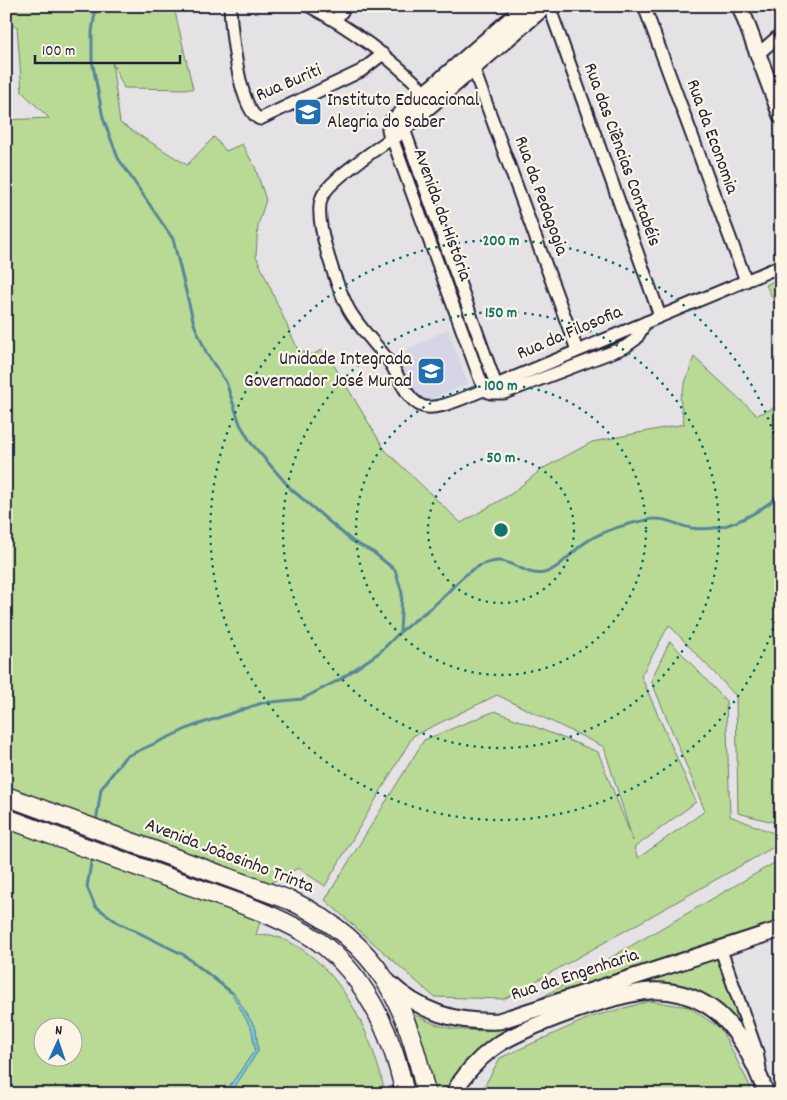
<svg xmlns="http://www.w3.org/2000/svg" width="787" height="1100" font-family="Dekko,sans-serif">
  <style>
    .built { fill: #d5d5e7 }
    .green { fill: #b8da94; stroke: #6d7e68; fill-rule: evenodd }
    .water { fill: #7cc8db; stroke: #58869b }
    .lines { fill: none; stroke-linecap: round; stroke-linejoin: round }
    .stream { stroke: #58869b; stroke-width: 3 }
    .street-casing { stroke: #22223b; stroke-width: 15 }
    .secondary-casing { stroke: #22223b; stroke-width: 19 }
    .primary-casing { stroke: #22223b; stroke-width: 21 }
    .street { stroke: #fcf5e5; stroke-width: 11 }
    .secondary { stroke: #fcf5e5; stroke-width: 15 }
    .primary { stroke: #fcf5e5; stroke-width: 18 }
    .ring { fill: none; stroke: #0f766e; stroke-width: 2.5; stroke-dasharray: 2.5 5 }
    .labels { text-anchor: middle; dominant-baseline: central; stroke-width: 4.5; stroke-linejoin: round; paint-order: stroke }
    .street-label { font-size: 19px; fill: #22223b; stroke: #fcf5e5 }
    .poi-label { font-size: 19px; fill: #22223b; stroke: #fcf5e5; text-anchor: start }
    .centre { fill: #0f766e; stroke: #fcf5e5; stroke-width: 2.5 }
    .ring-label { font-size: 15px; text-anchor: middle; font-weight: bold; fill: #0f766e; stroke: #fcf5e5; stroke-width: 4.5; stroke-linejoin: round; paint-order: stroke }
  </style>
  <rect width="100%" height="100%" fill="#e5e2e6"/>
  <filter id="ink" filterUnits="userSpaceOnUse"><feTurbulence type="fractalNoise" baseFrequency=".02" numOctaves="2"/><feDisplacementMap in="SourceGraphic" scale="10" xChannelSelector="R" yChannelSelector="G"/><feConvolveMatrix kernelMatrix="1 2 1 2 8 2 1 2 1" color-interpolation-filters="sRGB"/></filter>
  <g filter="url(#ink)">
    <path class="built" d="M 448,329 L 468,384 L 428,400 L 415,399 L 392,357 Z"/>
    <path class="green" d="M 6,6 L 167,6 L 175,12 L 193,89 L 124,88 L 112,62 L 120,123 L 187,165 L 214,137 L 226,151 L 242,144 L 255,167 L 266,200 L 258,225 L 256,256 L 298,350 L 312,355 L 322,350 L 335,367 L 385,450 L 461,523 L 511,494 L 542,469 L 592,442 L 684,424 L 680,398 L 694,357 L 757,415 L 781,405 L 781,824 L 738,813 L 736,696 L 669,625 L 641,676 L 696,802 L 634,848 L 638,858 L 705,811 L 651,680 L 670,641 L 726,701 L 730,816 L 781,836 L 781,843 L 504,999 L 434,997 L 325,900 L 424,740 L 495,711 L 598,752 L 633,841 L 604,747 L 497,695 L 413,736 L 325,886 L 298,868 L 272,882 L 256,935 C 260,935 266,934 271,935 C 336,953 373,1033 385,1094 L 230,1094 L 258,1051 L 256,1029 L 234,993 L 232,992 L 252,1030 L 255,1050 L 224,1094 L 6,1094 L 6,120 L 49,118 L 22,92 L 17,26 L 6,26 ZM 42,1028 L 72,1028 L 72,1058 L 42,1058 Z
      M 781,277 L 781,315 L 766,285 Z
      M 781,859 L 781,920 L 527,1006 Z
      M 717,956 L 752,1050 L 731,1017 L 669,985 L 502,1034 L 448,1094 L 431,1094 L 407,1011 C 445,1031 459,1032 501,1029 Z
      M 650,1001 L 689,1007 L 721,1029 L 750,1086 L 752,1094 L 480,1094 L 500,1058 L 591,1017 Z"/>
    <path class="water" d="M 231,992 L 234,993 L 256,1029 L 258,1051 L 230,1094 L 224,1094 L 255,1050 L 252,1030 Z"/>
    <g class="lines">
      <path class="stream" d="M 96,6 L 92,32 L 92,60 L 103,118 L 118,158 L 173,239 L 194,324 L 207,354 L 226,382 L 240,424 L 251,443 L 291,489 L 352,541 L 373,552 L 395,570 L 402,593 L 400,632 L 380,652 L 339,680 L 302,699 L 262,703 L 191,727 L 125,757 L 101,789 L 96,823
        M 400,632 C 411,623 422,615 433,606 C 454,589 467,564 497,561 C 513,560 528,577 544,573 C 559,569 571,553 583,544 C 601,531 626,524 647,520 C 665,516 675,525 691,528 C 725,533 756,515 781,494
        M 92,857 L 87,887 L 95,906 L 117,922 L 184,955 L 231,992"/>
      <defs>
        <path id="street" d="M 230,6 C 231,28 239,112 260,119 L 361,71 L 383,54
          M 309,6 C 352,29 391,58 425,92
          M 549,6 L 660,316
          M 644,6 L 746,281
          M 335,21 L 346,6
          M 758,54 L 781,34
          M 471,62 L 577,350
          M 404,129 L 496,385
          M 484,390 L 392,138 C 375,150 329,180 322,197 C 312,219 338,289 349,310 C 360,329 378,346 391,364 C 399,377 407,400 422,406 C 437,412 469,395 484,390 L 781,266
          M 484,390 L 491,393 L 504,393 L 625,347 L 636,339 L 646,322
          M 721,950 L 757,1052 L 760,1069"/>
        <path id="secondary" d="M 526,6 L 392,122 L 390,129 L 392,138 L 545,6
          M 740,6 L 781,116
          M 388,982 C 420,1012 455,1023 499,1021 L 781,929
          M 453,1094 C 463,1076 477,1060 493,1048 C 522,1027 614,994 650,991 C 669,990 688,994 705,1004 C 735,1021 755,1062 766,1094"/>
        <path id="primary" d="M 6,796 L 292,901 C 380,944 406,1002 426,1094
          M 6,818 C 64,840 122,861 180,882 C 223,898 268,911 307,934 C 363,967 392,1033 405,1094"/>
      </defs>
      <use href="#street" class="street-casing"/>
      <use href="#secondary" class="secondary-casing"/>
      <use href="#primary" class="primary-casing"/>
      <use href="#street" class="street"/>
      <use href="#secondary" class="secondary"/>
      <use href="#primary" class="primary"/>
    </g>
  </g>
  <g class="ring">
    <circle cx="501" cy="530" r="73"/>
    <circle cx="501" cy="530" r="145"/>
    <circle cx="501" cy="530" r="218"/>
    <path d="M780 607A290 290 0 1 1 780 453"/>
  </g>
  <defs>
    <symbol id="school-square" viewBox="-11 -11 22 22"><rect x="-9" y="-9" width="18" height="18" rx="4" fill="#1f6fb2" stroke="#fcf5e5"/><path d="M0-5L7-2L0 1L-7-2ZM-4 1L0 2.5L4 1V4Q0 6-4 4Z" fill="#fff"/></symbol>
  </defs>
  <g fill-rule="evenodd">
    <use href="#school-square" x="292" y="96" width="32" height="32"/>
    <use href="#school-square" x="415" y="355" width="32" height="32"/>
  </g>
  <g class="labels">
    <g class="street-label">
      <text transform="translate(289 84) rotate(-23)">Rua Buriti</text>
      <text transform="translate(711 137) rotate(70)">Rua da Economia</text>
      <text transform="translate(621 155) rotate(70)">Rua das Ciências Contabéis</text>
      <text transform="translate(540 196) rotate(70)">Rua da Pedagogia</text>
      <text transform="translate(441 215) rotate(70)">Avenida da História</text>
      <text transform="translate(570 334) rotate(-23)">Rua da Filosofia</text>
      <text transform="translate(229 857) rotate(21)">Avenida Joãosinho Trinta</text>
      <text transform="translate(575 976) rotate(-18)">Rua da Engenharia</text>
    </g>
    <g class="poi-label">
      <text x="327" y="101">Instituto Educacional<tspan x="327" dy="22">Alegria do Saber</tspan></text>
      <text x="412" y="360" text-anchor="end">Unidade Integrada<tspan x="412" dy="22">Governador José Murad</tspan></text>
    </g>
  </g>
  <circle cx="501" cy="530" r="8" class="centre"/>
  <g class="ring-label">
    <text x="501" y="245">200 m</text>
    <text x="501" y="317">150 m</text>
    <text x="501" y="390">100 m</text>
    <text x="501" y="462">50 m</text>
  </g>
  <rect width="787" height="1100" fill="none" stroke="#fcf5e5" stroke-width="25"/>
  <rect x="12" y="12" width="762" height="1075" fill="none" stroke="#22223b" stroke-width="2" filter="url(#ink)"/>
  <g transform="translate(58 1042) rotate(3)"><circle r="24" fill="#fcf5e5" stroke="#a5a1a1"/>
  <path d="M0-4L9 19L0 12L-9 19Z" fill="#1f6fb2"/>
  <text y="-8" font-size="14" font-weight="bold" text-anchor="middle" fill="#22223b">N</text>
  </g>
  <path d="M35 55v8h145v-8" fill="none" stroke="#22223b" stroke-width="2.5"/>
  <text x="42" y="55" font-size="15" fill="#22223b" stroke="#fcf5e5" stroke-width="4" paint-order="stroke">100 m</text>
</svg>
